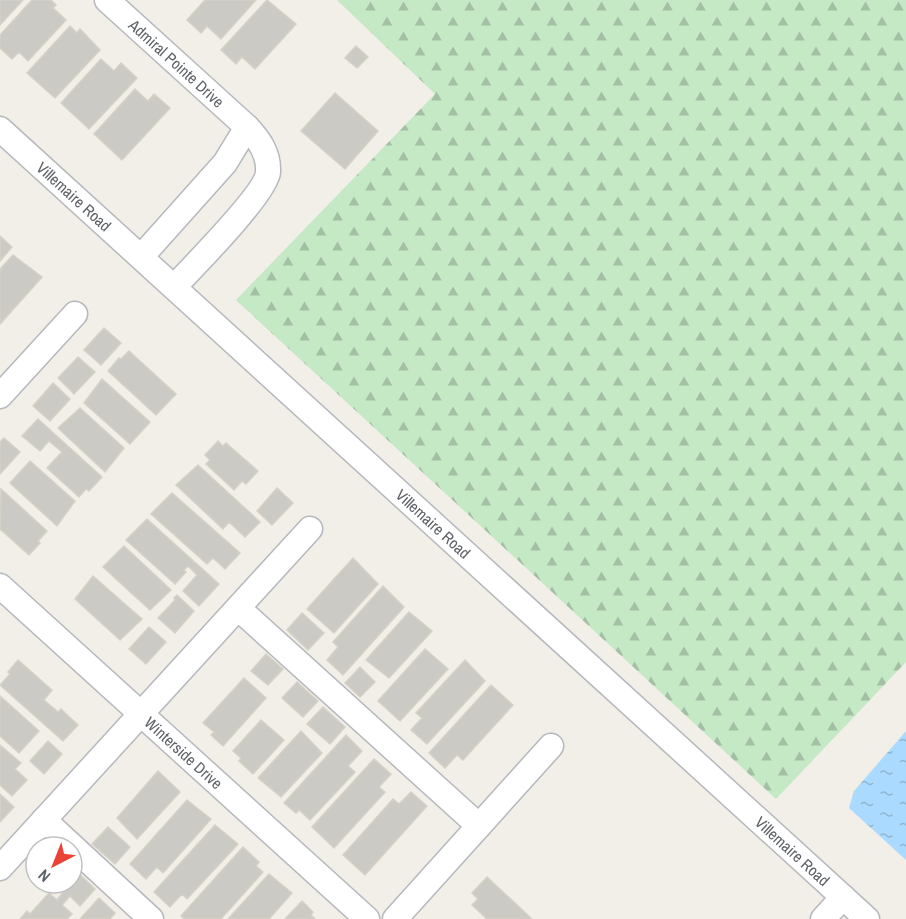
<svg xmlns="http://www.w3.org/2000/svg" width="906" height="919" font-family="'Archivo Narrow',sans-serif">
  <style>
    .forest { fill: url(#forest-firs) }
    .water { fill: url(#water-ripples) }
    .building { fill: #cccac5; stroke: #d6d1c6; stroke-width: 1.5 }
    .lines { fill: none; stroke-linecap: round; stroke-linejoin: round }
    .minor-casing { stroke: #b5b8bc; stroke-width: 27 }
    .minor { stroke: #fff; stroke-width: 24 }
    .labels { text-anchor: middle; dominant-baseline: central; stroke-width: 4.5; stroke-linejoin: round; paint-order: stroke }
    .street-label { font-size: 16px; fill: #5f6368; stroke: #fff }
  </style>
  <defs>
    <pattern id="forest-firs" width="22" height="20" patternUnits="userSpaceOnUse" patternTransform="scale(1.5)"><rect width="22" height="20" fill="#c5e8c5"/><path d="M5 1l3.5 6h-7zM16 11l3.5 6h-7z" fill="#a3c0a4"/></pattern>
    <pattern id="water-ripples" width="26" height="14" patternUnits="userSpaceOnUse" patternTransform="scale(1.5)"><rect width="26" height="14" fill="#aadaff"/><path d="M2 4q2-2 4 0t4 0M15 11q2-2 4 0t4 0" fill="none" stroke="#8eb4d2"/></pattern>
  </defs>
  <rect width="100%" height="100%" fill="#f1efe8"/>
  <path class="forest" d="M 337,0 L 906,0 L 906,662 L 776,799 L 236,300 L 435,94 Z"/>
  <path class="water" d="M 906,731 L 906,860 L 849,808 L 854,791 Z"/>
  <path class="building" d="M 0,0 L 23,0 L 0,25 Z
    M 32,0 L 51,0 L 56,5 L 53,8 L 66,20 L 28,61 L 19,52 L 12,59 L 0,48 L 0,35 Z
    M 205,0 L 256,0 L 221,39 L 207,26 L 201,33 L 187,20 Z
    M 267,0 L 296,24 L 255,69 L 242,57 L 236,64 L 221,50 Z
    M 70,26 L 77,33 L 80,29 L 100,50 L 55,98 L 27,73 Z
    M 356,46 L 368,57 L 357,68 L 345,58 Z
    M 101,59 L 114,71 L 121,63 L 137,78 L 89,129 L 61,103 Z
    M 135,89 L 148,101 L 154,94 L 170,108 L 122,160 L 94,134 Z
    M 335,93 L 378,131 L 345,169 L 301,131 Z
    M 0,236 L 12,247 L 0,261 Z
    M 13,255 L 42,277 L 0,324 L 0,269 Z
    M 104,328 L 121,343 L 101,365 L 84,350 Z
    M 129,351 L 176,394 L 156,415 L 108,371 L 119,358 L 121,359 Z
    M 78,357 L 95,372 L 74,394 L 58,378 Z
    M 102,379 L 150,422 L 130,444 L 84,403 Z
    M 53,383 L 70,399 L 50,421 L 33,406 Z
    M 80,408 L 124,448 L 105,472 L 58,428 Z
    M 38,419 L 102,477 L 89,491 L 86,489 L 79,497 L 47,468 L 62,452 L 49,441 L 40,451 L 22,436 Z
    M 4,438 L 20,452 L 0,474 L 0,442 Z
    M 218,441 L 223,446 L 226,443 L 258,471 L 246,484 L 242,481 L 234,490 L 206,464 L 210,460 L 205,455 Z
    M 30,461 L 75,501 L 57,526 L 10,483 Z
    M 198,465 L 260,522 L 245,537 L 229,522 L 223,529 L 176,485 Z
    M 277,488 L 293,503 L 272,525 L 257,511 Z
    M 1,489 L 47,531 L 38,541 L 40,543 L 29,555 L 0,529 Z
    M 172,493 L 240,553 L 225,569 L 213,558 L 207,564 L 151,514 Z
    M 147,519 L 219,584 L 199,606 L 183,591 L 197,575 L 188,566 L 184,570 L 186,572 L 175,584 L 126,540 Z
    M 124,546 L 171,590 L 150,610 L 103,567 Z
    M 353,558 L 378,584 L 334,633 L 307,609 Z
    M 93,576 L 142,619 L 120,640 L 75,599 Z
    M 383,586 L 404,607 L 343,675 L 327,660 L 338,647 L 333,642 Z
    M 177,595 L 194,611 L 175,633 L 158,618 L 175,600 L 174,598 Z
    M 409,612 L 432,631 L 389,678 L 366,660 Z
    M 302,613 L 324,633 L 308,650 L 287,630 Z
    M 149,627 L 166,642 L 146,664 L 129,649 Z
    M 425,649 L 448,669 L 400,721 L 378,701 Z
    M 266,654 L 283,669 L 268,685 L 251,671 Z
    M 18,660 L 52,690 L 44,700 L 58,712 L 61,709 L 78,725 L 63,741 L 0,685 L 10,674 L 8,672 Z
    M 465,660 L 485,681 L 427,744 L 411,730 L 422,718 L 416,713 Z
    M 360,667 L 375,682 L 360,697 L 345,683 Z
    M 244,678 L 266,698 L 223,746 L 211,735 L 214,732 L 203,723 Z
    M 297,682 L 318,701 L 303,717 L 282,698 Z
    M 491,685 L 513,705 L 463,760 L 457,755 L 445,768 L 429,753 Z
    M 0,696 L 39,731 L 19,753 L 0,736 Z
    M 323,707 L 345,727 L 330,744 L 307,724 Z
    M 261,720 L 284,740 L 253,774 L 239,761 L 241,758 L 233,751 Z
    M 301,731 L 322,753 L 281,797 L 258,778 Z
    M 346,735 L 362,751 L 348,766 L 355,772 L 310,820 L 299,810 L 296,813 L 284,803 Z
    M 48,741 L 62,754 L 44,774 L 30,761 Z
    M 0,745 L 21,763 L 15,769 L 27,780 L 12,796 L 0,785 Z
    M 374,759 L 391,774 L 379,787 L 385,792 L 334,848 L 312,827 Z
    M 158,771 L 180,792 L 137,839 L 117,818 Z
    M 411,792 L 427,806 L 365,875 L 343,855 L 393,799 L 399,804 Z
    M 0,794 L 14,807 L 0,822 Z
    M 187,800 L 211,819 L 163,873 L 157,867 L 146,879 L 130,864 Z
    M 215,825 L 238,844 L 187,899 L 182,894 L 170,907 L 154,892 Z
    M 108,827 L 130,847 L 115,864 L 92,844 Z
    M 243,847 L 259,862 L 256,866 L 263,872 L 221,919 L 184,919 L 181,916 Z
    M 72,867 L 95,889 L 80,906 L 70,896 L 62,905 L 72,914 L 67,919 L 20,919 L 27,911 L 30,914 L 49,893 L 57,900 L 64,891 L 56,884 L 72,883 Z
    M 269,874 L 292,893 L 269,919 L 228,919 Z
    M 487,877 L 532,919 L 487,919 L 472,905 L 478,899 L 472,893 Z
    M 99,898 L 115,913 L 110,919 L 80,919 Z
    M 302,901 L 313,912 L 311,915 L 315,919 L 285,919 Z"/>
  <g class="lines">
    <defs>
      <g id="minor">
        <path id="s1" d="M 107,0 L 247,127 C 259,140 269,153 268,172 C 267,192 192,268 174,287"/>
        <path id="s2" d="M 0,129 L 867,919"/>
        <path d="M 141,257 L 225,163 L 247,127"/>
        <path d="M 0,396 L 75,314"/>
        <path id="s3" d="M 0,586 L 367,919"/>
        <path d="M 238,608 L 479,826"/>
        <path d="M 44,820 L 151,919"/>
        <path d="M 0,868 L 310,529"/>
        <path d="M 395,919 L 551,746"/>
        <path d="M 823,919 L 843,897"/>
      </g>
    </defs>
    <use href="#minor" class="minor-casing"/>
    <use href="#minor" class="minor"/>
  </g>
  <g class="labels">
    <g class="street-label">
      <text stroke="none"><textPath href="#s1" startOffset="94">Admiral Pointe Drive</textPath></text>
      <text stroke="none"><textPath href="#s2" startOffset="100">Villemaire Road</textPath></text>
      <text stroke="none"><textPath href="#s2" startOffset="586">Villemaire Road</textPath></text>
      <text stroke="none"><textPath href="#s3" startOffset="248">Winterside Drive</textPath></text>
      <text stroke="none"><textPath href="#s2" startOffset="1072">Villemaire Road</textPath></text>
    </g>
  </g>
  <g transform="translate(54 865) rotate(222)"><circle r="28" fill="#ffffff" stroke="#bfc1c3" stroke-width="1.5"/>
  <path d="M0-4.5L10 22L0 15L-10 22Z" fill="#ea4335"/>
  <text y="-9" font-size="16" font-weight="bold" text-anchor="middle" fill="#5f6368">N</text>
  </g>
</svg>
